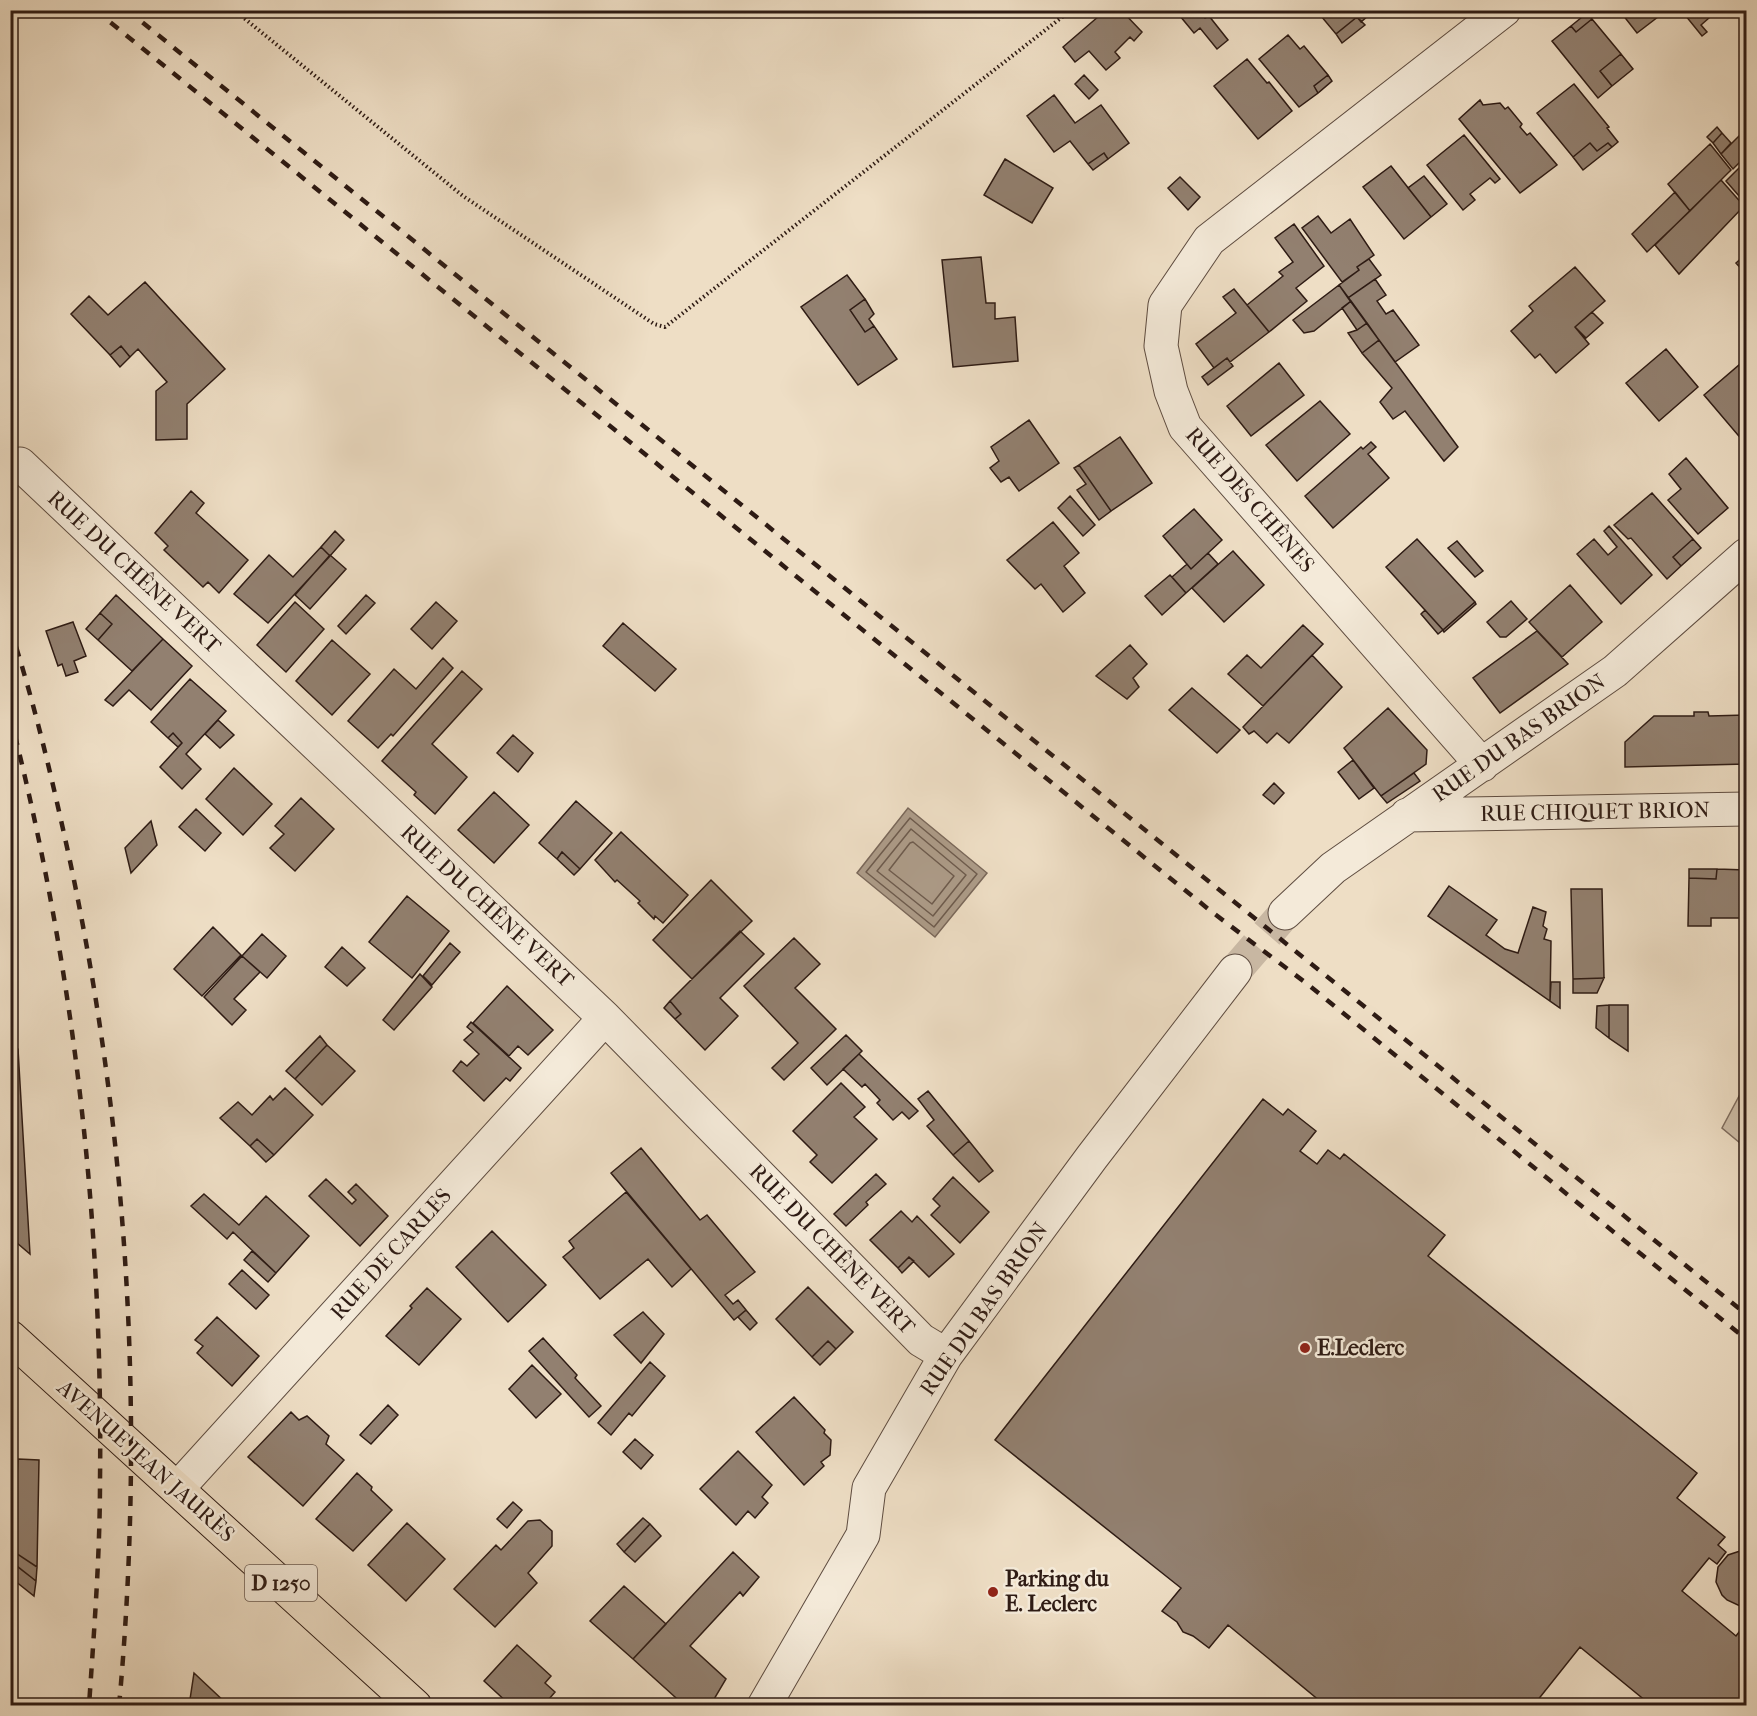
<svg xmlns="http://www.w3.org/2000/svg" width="1757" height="1716" font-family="'IM FELL French Canon',serif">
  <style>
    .green { fill: #cdbda7; stroke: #7e6c5e; stroke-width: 1.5 }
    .water { fill: #ad9c89; stroke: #7a685a; stroke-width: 1.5 }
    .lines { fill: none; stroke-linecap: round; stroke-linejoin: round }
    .shore { stroke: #6e5c4e; stroke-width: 1.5 }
    .building { fill: #928070; stroke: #2e1b14; stroke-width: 1.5 }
    .street-tunnel { stroke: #c8b7a2; stroke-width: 33; stroke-dasharray: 33 16; stroke-linecap: butt }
    .street-casing { stroke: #5e4c40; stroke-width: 35 }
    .primary-casing { stroke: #2e1b14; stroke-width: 35 }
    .path { stroke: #2e1b14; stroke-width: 4; stroke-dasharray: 1.5 3; stroke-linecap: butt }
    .street { stroke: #f4ead9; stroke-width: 33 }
    .primary { stroke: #eedec5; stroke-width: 33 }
    .rail { stroke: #2e1b14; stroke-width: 4.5; stroke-dasharray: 10 10; stroke-linecap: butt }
    .poi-dot { fill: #8f2418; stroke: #f4ead9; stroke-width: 2 }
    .labels { text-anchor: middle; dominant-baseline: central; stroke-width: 5; stroke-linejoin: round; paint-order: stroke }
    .shield { fill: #f4ead9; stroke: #69594f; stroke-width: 1.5 }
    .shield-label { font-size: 21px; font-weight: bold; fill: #2e1b14 }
    .street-label { font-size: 22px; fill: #2e1b14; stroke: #f4ead9 }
    .poi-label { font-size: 22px; font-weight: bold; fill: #2e1b14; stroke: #f4ead9; text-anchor: start }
  </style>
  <rect width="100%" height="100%" fill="#eedec5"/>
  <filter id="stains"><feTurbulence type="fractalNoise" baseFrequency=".00333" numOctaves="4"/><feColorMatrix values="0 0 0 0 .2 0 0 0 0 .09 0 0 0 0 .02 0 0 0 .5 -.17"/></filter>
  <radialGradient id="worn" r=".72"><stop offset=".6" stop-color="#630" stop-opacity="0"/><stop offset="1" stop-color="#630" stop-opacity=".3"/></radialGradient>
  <path class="green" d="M 1746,1083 L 1746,1148 L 1722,1128 Z"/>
  <path class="water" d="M 908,808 L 987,873 L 935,937 L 857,873 Z"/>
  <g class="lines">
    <path class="shore" d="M 910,818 L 977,874 L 934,927 L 866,872 Z
      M 911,829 L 966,875 L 933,916 L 877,871 Z
      M 913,842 L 954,876 L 932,904 L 889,870 L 910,843 Z"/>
  </g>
  <path class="building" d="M 1106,10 L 1121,10 L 1142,32 L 1134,41 L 1130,37 L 1115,52 L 1120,58 L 1106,70 L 1089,51 L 1075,62 L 1063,47 Z
    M 1187,10 L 1199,10 L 1205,18 L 1209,16 L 1228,40 L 1217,49 L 1200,28 L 1194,33 L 1180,16 Z
    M 1316,10 L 1375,10 L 1361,22 L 1357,17 L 1336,34 Z
    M 1619,10 L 1667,10 L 1637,33 Z
    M 1681,10 L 1718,10 L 1701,25 L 1707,32 L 1702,36 Z
    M 1587,13 L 1592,19 L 1576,32 L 1571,26 Z
    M 1357,17 L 1365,25 L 1342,43 L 1336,34 Z
    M 1592,19 L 1621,54 L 1600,71 L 1612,86 L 1598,98 L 1552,41 L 1571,26 L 1576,32 Z
    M 1288,35 L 1300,49 L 1304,46 L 1328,75 L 1314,86 L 1318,93 L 1299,107 L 1259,59 Z
    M 1621,54 L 1633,69 L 1612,86 L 1600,71 Z
    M 1247,59 L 1267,83 L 1269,82 L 1292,111 L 1258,139 L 1214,86 Z
    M 1084,75 L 1098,90 L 1089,99 L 1075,84 Z
    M 1328,75 L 1332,81 L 1318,93 L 1314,86 Z
    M 1574,84 L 1609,127 L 1607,128 L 1618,142 L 1612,147 L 1608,143 L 1597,151 L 1590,143 L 1573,157 L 1537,113 Z
    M 1054,95 L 1075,123 L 1101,105 L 1129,143 L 1108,159 L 1104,153 L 1088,164 L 1070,141 L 1054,152 L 1027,116 Z
    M 1480,100 L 1483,105 L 1500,103 L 1505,109 L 1508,107 L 1522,124 L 1520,127 L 1527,135 L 1530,133 L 1557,165 L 1520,193 L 1459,119 Z
    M 1717,127 L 1722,133 L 1713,143 L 1707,137 Z
    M 1746,129 L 1746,156 L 1733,169 L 1721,154 Z
    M 1722,133 L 1731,143 L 1721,154 L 1713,143 Z
    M 1464,135 L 1500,179 L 1495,183 L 1490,178 L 1470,194 L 1475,200 L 1463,210 L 1427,165 Z
    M 1590,143 L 1597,151 L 1608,143 L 1612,147 L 1583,170 L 1573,157 Z
    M 1710,144 L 1731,170 L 1690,211 L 1668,184 Z
    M 1104,153 L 1108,159 L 1093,170 L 1088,164 Z
    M 1005,159 L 1053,188 L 1032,223 L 984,195 Z
    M 1746,161 L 1746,204 L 1726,181 Z
    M 1391,166 L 1431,217 L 1404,239 L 1363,187 Z
    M 1424,176 L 1447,204 L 1431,217 L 1408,188 Z
    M 1180,177 L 1200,197 L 1188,210 L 1168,188 Z
    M 1721,180 L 1744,206 L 1679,274 L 1655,245 Z
    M 1675,192 L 1690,211 L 1647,252 L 1632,234 Z
    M 1318,216 L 1331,233 L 1350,219 L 1374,255 L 1357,267 L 1359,270 L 1342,282 L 1302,228 Z
    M 1294,224 L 1324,266 L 1296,288 L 1307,301 L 1269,332 L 1247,305 L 1283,276 L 1279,272 L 1293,262 L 1275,238 Z
    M 1746,254 L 1746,274 L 1736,263 Z
    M 981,257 L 986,303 L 995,303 L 995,319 L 1015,317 L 1018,361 L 953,367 L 942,260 Z
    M 1369,259 L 1381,275 L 1348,298 L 1339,285 L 1359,270 L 1357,267 Z
    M 1575,267 L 1605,301 L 1575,327 L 1589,344 L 1556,373 L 1540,354 L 1535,358 L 1511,331 L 1533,311 L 1529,306 Z
    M 847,275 L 865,299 L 850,310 L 865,332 L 874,326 L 897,359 L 858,385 L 801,307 Z
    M 1375,279 L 1386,295 L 1377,301 L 1386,314 L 1393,310 L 1419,345 L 1395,362 L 1348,298 Z
    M 145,282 L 225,369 L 187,404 L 187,439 L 156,440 L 156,391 L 167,382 L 138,349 L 130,357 L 121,346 L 110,355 L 71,314 L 89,296 L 108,315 Z
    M 1339,285 L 1351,301 L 1314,331 L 1304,333 L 1293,320 Z
    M 1234,289 L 1269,332 L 1230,362 L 1227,358 L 1214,368 L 1196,344 L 1236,313 L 1223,297 Z
    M 865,299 L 874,314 L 869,319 L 874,326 L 865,332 L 850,310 Z
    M 1351,301 L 1367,323 L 1357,330 L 1342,308 Z
    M 1592,312 L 1603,323 L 1586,338 L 1575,327 Z
    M 1367,323 L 1379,340 L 1362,353 L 1348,333 L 1357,330 Z
    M 1379,340 L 1458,447 L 1444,461 L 1405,411 L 1393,419 L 1380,402 L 1392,388 L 1362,353 Z
    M 121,346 L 130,357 L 120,367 L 110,355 Z
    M 1666,349 L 1698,387 L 1659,421 L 1626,383 Z
    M 1227,358 L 1233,366 L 1208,385 L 1202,377 Z
    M 1746,359 L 1746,438 L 1743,441 L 1704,395 Z
    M 1279,363 L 1304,395 L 1251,436 L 1227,406 Z
    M 1320,401 L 1350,434 L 1297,481 L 1266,445 Z
    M 1029,420 L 1059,463 L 1019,491 L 1009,477 L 1001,482 L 990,468 L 999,461 L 991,447 Z
    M 1120,437 L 1152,483 L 1111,511 L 1079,465 Z
    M 1371,442 L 1376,447 L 1368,454 L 1389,478 L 1333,528 L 1305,496 L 1361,447 L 1363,449 Z
    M 1686,458 L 1728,508 L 1698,534 L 1668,500 L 1681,489 L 1669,474 Z
    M 1079,465 L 1111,511 L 1099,520 L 1077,490 L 1086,484 L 1074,468 Z
    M 191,491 L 204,503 L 196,513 L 248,560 L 219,593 L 208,582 L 203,587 L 164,550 L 168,546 L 155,533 Z
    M 1652,493 L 1693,539 L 1673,557 L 1681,566 L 1667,579 L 1631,538 L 1628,539 L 1614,525 Z
    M 1070,496 L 1095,525 L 1083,536 L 1058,508 Z
    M 1194,509 L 1222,540 L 1191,569 L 1163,536 Z
    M 1053,522 L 1079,553 L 1064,566 L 1085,593 L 1063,612 L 1041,584 L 1035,589 L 1007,560 Z
    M 1609,526 L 1652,575 L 1621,604 L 1577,554 L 1594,539 L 1608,555 L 1617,547 L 1604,531 Z
    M 335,531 L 344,540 L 330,556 L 321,547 Z
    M 1417,539 L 1475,602 L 1443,630 L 1386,567 Z
    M 1693,539 L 1701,548 L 1681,566 L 1673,557 Z
    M 1457,541 L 1483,571 L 1475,577 L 1448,548 Z
    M 321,547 L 330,556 L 268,623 L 234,594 L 269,555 L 293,577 Z
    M 1233,551 L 1264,585 L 1224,622 L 1192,588 Z
    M 1208,553 L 1218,564 L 1186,593 L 1172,577 L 1187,564 L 1191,569 Z
    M 330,555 L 346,569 L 310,609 L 295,595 Z
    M 1170,575 L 1186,593 L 1162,615 L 1145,596 Z
    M 1570,585 L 1602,622 L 1562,657 L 1529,622 Z
    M 116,595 L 163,639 L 132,671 L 98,640 L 112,624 L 100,613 Z
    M 366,595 L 375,603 L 346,634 L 338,626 Z
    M 1511,601 L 1527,619 L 1506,637 L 1500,637 L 1487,622 Z
    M 295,602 L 324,629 L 286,672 L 257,645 Z
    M 436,602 L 457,621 L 432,649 L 411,629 Z
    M 1475,602 L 1476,604 L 1444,632 L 1443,630 Z
    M 1425,610 L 1443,630 L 1438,634 L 1421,614 Z
    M 100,613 L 112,624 L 98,640 L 86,629 Z
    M 73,622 L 86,656 L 74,661 L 78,672 L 66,676 L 62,664 L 58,666 L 46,631 Z
    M 623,623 L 676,669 L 655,691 L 603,646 Z
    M 1303,625 L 1323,644 L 1263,706 L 1228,674 L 1247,655 L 1261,668 Z
    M 1537,631 L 1568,664 L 1500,713 L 1473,678 Z
    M 163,639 L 192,666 L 151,710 L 129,690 L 113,706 L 105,700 Z
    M 332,640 L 370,674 L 332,715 L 296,681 Z
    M 1130,645 L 1147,664 L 1133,678 L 1139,687 L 1127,699 L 1096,676 Z
    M 1312,655 L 1342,687 L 1289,743 L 1277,733 L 1267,743 L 1254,731 L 1249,734 L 1243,727 Z
    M 443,658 L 453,668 L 393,736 L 391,734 L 378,748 L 348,721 L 394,669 L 416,689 Z
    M 462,671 L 482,689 L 432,744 L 467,777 L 435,814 L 414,795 L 416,792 L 382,761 Z
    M 190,679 L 226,711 L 186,754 L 201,769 L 182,789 L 160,767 L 182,743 L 173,733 L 168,738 L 151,722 Z
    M 1192,688 L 1240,730 L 1217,753 L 1169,710 Z
    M 1388,708 L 1427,750 L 1426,764 L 1381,796 L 1344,748 Z
    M 1694,712 L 1708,712 L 1709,716 L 1746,715 L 1746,764 L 1625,767 L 1625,742 L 1654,716 L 1694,716 Z
    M 218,720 L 234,735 L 220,748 L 205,734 Z
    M 173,733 L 182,743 L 178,747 L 168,738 Z
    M 513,735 L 533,753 L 518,772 L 497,753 Z
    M 1353,760 L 1374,788 L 1359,799 L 1338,772 Z
    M 234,768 L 272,804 L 243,835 L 206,799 Z
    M 1414,773 L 1420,781 L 1387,803 L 1381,796 Z
    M 1274,783 L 1284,793 L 1274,804 L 1263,795 Z
    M 494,792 L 529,825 L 494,863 L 458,830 Z
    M 301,798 L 334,829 L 295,871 L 270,848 L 284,834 L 275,826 Z
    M 576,801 L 612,833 L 580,869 L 562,852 L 557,859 L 539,843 Z
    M 196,809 L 221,833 L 205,851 L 179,827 Z
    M 151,821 L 157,845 L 131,873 L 125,848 Z
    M 621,832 L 688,895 L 663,923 L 655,916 L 654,919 L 638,903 L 640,901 L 617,880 L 615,882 L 595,860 Z
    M 562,852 L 580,869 L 574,875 L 557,859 Z
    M 1689,869 L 1717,869 L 1716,879 L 1689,878 Z
    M 1717,869 L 1746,870 L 1746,918 L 1711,918 L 1711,926 L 1688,926 L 1689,878 L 1716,879 Z
    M 711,880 L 752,921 L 692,979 L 653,940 Z
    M 1449,886 L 1497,920 L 1486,935 L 1505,949 L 1518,953 L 1533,907 L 1546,912 L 1543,926 L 1547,929 L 1544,939 L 1551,941 L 1550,1001 L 1428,916 Z
    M 1571,889 L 1602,889 L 1604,978 L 1573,979 Z
    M 407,896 L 449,931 L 412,978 L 369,942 Z
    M 213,927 L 241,955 L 202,996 L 174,969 Z
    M 740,931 L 764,954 L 720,998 L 738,1016 L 705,1050 L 675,1019 L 681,1014 L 670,1001 Z
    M 262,934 L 286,956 L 267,978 L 242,956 Z
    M 794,938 L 820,964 L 795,988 L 836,1029 L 784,1080 L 772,1068 L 798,1043 L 744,986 Z
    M 450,943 L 460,952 L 432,985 L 423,976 Z
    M 342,947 L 365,968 L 347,986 L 325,967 Z
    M 10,951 L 14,978 L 10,981 Z
    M 242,956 L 260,972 L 234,999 L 246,1010 L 232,1025 L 204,997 Z
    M 420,974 L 432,987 L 394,1030 L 383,1020 Z
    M 1604,978 L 1597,993 L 1573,993 L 1573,979 Z
    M 1551,982 L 1560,982 L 1560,1008 L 1550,1001 Z
    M 507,986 L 553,1030 L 528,1055 L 518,1046 L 509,1056 L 473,1023 Z
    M 670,1001 L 681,1014 L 675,1019 L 664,1008 Z
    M 1609,1005 L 1609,1038 L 1596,1028 L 1597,1006 Z
    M 1609,1005 L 1628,1005 L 1628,1051 L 1609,1038 Z
    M 471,1022 L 521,1068 L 510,1081 L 506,1078 L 484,1101 L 453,1071 L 461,1061 L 467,1066 L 479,1054 L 464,1040 L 473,1032 L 467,1027 Z
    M 846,1035 L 862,1051 L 827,1085 L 811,1068 Z
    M 320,1036 L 327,1045 L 295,1079 L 286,1071 Z
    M 10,1042 L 18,1049 L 30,1254 L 10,1237 Z
    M 327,1045 L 355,1071 L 322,1105 L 295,1079 Z
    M 859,1054 L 918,1111 L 909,1119 L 902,1112 L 893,1120 L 877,1103 L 880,1100 L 865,1084 L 862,1087 L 843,1069 Z
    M 841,1083 L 865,1107 L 854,1117 L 877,1139 L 832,1183 L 810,1162 L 817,1155 L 793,1131 Z
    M 285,1088 L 313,1115 L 274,1155 L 257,1139 L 250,1146 L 220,1118 L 238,1102 L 252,1115 L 270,1096 L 273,1100 Z
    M 928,1091 L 969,1141 L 953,1155 L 927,1126 L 934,1120 L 918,1099 Z
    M 1263,1099 L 1283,1115 L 1288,1109 L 1316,1131 L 1300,1151 L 1317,1164 L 1328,1150 L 1340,1159 L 1344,1154 L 1445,1235 L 1428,1256 L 1697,1473 L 1677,1498 L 1725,1537 L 1718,1545 L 1726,1552 L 1717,1564 L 1709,1558 L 1682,1591 L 1736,1636 L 1746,1623 L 1746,1706 L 1652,1706 L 1580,1647 L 1533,1706 L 1326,1706 L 1228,1625 L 1209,1648 L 1193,1636 L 1183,1632 L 1177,1622 L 1162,1611 L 1181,1588 L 995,1440 Z
    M 257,1139 L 274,1155 L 266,1162 L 250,1146 Z
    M 969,1141 L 993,1171 L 979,1182 L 953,1155 Z
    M 641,1148 L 700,1220 L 707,1215 L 755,1272 L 725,1295 L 733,1304 L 738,1300 L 746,1310 L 734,1320 L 611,1173 Z
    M 876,1174 L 886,1184 L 866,1202 L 868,1205 L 846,1226 L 834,1214 Z
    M 953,1177 L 989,1212 L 960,1243 L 931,1215 L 940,1206 L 933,1199 Z
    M 326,1179 L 352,1204 L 356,1200 L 348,1192 L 356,1184 L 388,1216 L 360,1246 L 309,1196 Z
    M 626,1192 L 691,1269 L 672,1287 L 648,1259 L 600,1299 L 563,1257 L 574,1248 L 569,1241 Z
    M 204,1194 L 239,1225 L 266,1196 L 309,1236 L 276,1273 L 233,1232 L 227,1239 L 191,1206 Z
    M 901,1211 L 912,1222 L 917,1216 L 954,1254 L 929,1277 L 909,1257 L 898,1268 L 870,1240 Z
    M 492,1231 L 546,1285 L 508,1322 L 456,1267 Z
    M 252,1251 L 276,1273 L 268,1282 L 244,1260 Z
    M 909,1257 L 914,1261 L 902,1273 L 898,1268 Z
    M 242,1270 L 269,1295 L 256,1309 L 229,1284 Z
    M 808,1287 L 853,1332 L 836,1349 L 828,1341 L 812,1357 L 776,1319 Z
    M 427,1288 L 461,1319 L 419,1365 L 386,1336 L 412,1308 L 410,1306 Z
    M 746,1310 L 757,1323 L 750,1330 L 738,1317 Z
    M 643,1312 L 664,1334 L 641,1363 L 614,1335 Z
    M 217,1317 L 259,1356 L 232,1386 L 197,1353 L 203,1346 L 195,1340 Z
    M 543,1338 L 577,1375 L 575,1378 L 601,1406 L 589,1417 L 529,1351 Z
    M 828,1341 L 836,1349 L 820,1365 L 812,1357 Z
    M 650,1362 L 665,1376 L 632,1416 L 629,1413 L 611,1435 L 598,1423 Z
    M 532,1365 L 561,1394 L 536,1418 L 509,1389 Z
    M 794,1397 L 825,1430 L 824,1433 L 831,1440 L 830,1455 L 821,1462 L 824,1466 L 804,1485 L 756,1432 Z
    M 388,1405 L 398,1415 L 371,1444 L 360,1435 Z
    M 291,1412 L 299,1420 L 307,1416 L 329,1436 L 326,1444 L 344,1460 L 303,1506 L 248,1457 Z
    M 635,1439 L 653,1455 L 641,1469 L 623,1452 Z
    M 738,1451 L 772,1485 L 762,1497 L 768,1503 L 755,1518 L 748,1511 L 736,1525 L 700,1489 Z
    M 18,1459 L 39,1460 L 37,1567 L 13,1551 Z
    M 357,1473 L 372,1487 L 371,1490 L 392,1510 L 353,1551 L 316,1519 Z
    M 513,1502 L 522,1510 L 507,1528 L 497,1519 Z
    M 643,1518 L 650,1524 L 624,1552 L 617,1544 Z
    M 540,1520 L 552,1531 L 552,1546 L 528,1573 L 537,1583 L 495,1627 L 454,1589 L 496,1545 L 501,1550 L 528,1521 Z
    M 407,1523 L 445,1559 L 406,1601 L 368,1565 Z
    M 650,1524 L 661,1536 L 635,1562 L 624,1552 Z
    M 13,1551 L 37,1567 L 36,1581 L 12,1562 Z
    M 1740,1551 L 1746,1551 L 1746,1605 L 1740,1606 L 1727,1600 L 1722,1595 L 1716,1582 L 1718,1567 L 1728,1555 Z
    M 733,1552 L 759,1577 L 743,1596 L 740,1592 L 690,1646 L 726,1679 L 710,1706 L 685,1706 L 633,1659 Z
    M 10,1561 L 36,1581 L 34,1596 L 10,1577 Z
    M 624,1586 L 666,1624 L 633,1659 L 590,1621 Z
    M 517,1645 L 551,1676 L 545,1683 L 555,1692 L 543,1706 L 511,1706 L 484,1681 Z
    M 194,1673 L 229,1706 L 189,1706 Z"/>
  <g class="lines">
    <path class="street-tunnel" d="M 1235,971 L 1285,913"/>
    <defs>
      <path id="street" d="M 20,464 L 605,1018 L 921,1340 L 946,1355
        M 1482,765 L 1185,427 L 1171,391 L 1161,346 L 1165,305 L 1209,240 L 1504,10
        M 1407,815 L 1746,809
        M 1285,913 L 1333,868 L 1615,671 L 1746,555
        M 177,1489 L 605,1018
        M 764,1706 L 863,1535 L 869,1488 L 946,1355 L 1092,1157 L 1235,971"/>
      <path id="primary" d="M 10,1337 L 415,1706"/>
    </defs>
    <use href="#street" class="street-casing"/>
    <use href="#primary" class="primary-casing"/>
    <path class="path" d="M 234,10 L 463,196 L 654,324 L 665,327 L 1071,10"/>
    <use href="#street" class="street"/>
    <use href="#primary" class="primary"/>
    <path class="rail" d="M 95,10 L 1212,912 L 1306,983 L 1746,1339
      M 127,10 L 1746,1314
      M 10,628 C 35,704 53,783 70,861 C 129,1139 145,1423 119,1706
      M 10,716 C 74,965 103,1224 100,1480 C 100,1556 94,1631 89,1706"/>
  </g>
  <g class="poi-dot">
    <circle cx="1305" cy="1348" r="6"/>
    <circle cx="993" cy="1592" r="6"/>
  </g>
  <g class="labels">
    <rect class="shield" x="245" y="1565" width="72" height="36" rx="4.5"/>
    <g class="shield-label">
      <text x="281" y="1583">D 1250</text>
    </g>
    <g class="street-label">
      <text transform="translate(1250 500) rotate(49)">RUE DES CHÊNES</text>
      <text transform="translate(134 572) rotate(43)">RUE DU CHÊNE VERT</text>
      <text transform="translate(1519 738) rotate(-35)">RUE DU BAS BRION</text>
      <text transform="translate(1595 812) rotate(-1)">RUE CHIQUET BRION</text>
      <text transform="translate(487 906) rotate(43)">RUE DU CHÊNE VERT</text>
      <text transform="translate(832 1249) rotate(46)">RUE DU CHÊNE VERT</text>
      <text transform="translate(391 1254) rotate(-48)">RUE DE CARLES</text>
      <text transform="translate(984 1309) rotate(-55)">RUE DU BAS BRION</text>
      <text transform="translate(146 1461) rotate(42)">AVENUE JEAN JAURÈS</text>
    </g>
    <g class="poi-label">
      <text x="1317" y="1348">E.Leclerc</text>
      <text x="1005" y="1579">Parking du<tspan x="1005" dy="25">E. Leclerc</tspan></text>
    </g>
  </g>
  <rect width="1757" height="1716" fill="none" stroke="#eedec5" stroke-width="36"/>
  <rect x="12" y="12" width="1733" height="1692" fill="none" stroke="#2e1b14" stroke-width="3"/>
  <rect x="18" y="18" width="1721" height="1680" fill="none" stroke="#2e1b14" stroke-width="1.5"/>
  <rect width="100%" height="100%" filter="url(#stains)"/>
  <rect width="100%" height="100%" fill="url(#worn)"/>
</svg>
